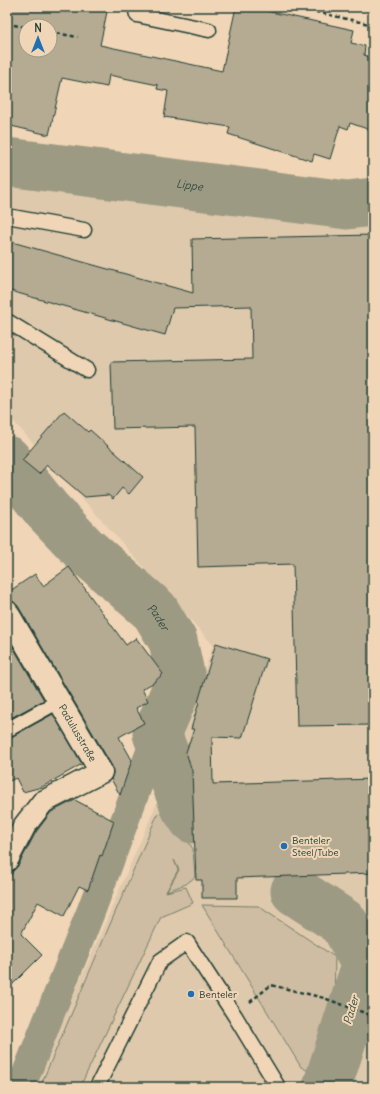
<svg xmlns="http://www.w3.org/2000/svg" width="380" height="1094" font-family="Delius,sans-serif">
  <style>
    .built { fill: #dec9ac; fill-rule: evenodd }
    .green { fill: #cebda2; stroke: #767d6b }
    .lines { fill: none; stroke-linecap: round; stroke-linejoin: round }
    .canal { stroke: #9d9a83; stroke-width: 29 }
    .river { stroke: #9d9a83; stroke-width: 49 }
    .building { fill: #b5ab93; stroke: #1f3d34; fill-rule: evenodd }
    .lane-casing { stroke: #1f3d34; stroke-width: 17 }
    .street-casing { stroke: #1f3d34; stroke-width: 25 }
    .path { stroke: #1f3d34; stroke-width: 2.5; stroke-dasharray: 4 3; stroke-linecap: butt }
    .lane { stroke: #f0d6b7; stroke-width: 14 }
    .street { stroke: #f0d6b7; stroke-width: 22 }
    .poi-dot { fill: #1f6fb2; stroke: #f0d6b7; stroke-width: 1.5 }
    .labels { text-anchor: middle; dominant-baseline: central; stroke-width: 4; stroke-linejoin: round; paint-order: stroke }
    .street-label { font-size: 10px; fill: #1f3d34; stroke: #f0d6b7 }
    .poi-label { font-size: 10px; fill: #1f3d34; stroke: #f0d6b7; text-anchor: start }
    .water-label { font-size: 11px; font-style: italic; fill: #324b40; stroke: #f0d6b7 }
  </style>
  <rect width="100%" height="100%" fill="#f0d6b7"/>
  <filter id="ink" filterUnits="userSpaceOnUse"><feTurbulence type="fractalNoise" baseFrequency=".025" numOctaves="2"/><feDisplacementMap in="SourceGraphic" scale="8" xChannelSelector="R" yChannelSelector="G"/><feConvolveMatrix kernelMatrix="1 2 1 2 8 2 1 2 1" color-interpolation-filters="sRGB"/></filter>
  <g filter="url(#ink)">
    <path class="built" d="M 7,185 L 373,206 L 373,1087 L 80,1087 L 161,916 L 193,903 L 165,893 L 51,1087 L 34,1087 L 172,768 L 213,645 L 7,414 ZM 202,905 L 311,1072 L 301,1067 Z"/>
    <path class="green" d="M 158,813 L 173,818 L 193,849 L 195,877 L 186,884 L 167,891 L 179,870 L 174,860 L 178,870 L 166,892 L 186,887 L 193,903 L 161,917 L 80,1087 L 47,1087 L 42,1082 Z
      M 202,905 L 258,906 L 335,957 L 334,1006 L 312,1073 L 301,1067 Z"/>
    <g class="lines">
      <path class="canal" d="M 25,1077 L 91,911 L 157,734"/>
      <g class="river">
        <path id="s1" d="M 7,162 L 347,205 L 373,202"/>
        <path id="s2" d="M 7,460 L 47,510 L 85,550 L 155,611 L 173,641 L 181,678 L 157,734 L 185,807 L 193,819"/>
        <path d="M 295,891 L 344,923 L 366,965 L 327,1087"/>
      </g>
    </g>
    <path class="building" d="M 7,7 L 108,7 L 100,45 L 222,71 L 236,7 L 248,7 L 354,30 L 351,43 L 365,46 L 364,55 L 373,58 L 373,131 L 350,123 L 348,129 L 340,126 L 330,159 L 314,154 L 312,161 L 228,134 L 230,127 L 164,117 L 168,91 L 157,89 L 158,85 L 109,75 L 107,87 L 62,78 L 49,135 L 7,125 ZM 26,26 L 50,26 L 50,50 L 26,50 Z
      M 373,235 L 373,725 L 297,726 L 293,564 L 198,567 L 195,427 L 113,429 L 111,362 L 252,359 L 251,306 L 173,308 L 165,335 L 7,290 L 7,261 L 12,242 L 193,293 L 192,239 Z
      M 64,411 L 88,432 L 90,430 L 143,477 L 129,494 L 122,488 L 113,499 L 108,495 L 85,497 L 47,465 L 39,474 L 22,460 L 26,456 L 26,455 Z
      M 69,567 L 126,645 L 136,638 L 163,674 L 153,683 L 142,689 L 148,701 L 136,708 L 144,723 L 119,737 L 132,760 L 120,795 L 111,779 L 113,773 L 112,766 L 18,606 L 13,601 L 7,600 L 7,593 L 35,574 L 43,586 Z
      M 7,637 L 44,700 L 7,720 Z
      M 216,643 L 267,659 L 242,738 L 212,737 L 213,784 L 373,779 L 373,873 L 237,878 L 237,898 L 202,898 L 202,880 L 196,880 L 192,771 L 186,752 L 194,729 L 191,729 L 199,702 L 198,702 Z
      M 53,714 L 82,764 L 42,787 L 23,792 L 16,778 L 7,782 L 7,738 L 11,737 Z
      M 75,800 L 114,821 L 102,856 L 100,855 L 88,890 L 79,886 L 64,916 L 38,902 L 21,934 L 42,955 L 7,990 L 7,882 L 13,871 L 18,866 L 36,832 L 51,812 Z"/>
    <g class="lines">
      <defs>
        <path id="lane" d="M 135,7 L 137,15 L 209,30
          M 7,216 L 84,230
          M 7,321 L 87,370
          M 7,730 L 59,701
          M 97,1087 L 160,961 L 187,942 L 235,1016 L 278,1087"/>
        <g id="street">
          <path id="s3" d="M 7,612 L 101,772 L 43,802 L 25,825 L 7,860"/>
        </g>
      </defs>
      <use href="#lane" class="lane-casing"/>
      <use href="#street" class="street-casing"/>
      <path class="path" d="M 295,7 L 373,25
        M 7,24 L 26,27
        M 50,32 L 78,37
        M 250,1002 L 271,985 L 324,998 L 373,1016"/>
      <use href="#lane" class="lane"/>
      <use href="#street" class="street"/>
    </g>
  </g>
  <g class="poi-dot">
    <circle cx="284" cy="846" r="4"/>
    <circle cx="191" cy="994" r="4"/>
  </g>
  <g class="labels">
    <g class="street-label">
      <text stroke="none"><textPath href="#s3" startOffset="140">Padulusstraße</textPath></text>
    </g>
    <g class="poi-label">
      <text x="292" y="840">Benteler<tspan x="292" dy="12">Steel/Tube</tspan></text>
      <text x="199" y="994">Benteler</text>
    </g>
    <g class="water-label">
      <text stroke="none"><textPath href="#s1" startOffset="184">Lippe</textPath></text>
      <text stroke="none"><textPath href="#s2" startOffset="219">Pader</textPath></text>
      <text transform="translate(351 1010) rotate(-73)">Pader</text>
    </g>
  </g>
  <rect width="380" height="1094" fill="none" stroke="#f0d6b7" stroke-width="24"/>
  <rect x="12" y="12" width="356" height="1070" fill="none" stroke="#1f3d34" stroke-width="1.5" filter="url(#ink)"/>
  <g transform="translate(38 38)"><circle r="19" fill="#f0d6b7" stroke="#9c9983"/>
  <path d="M0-3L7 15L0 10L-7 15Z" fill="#1f6fb2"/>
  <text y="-6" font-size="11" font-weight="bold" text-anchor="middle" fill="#1f3d34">N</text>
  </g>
</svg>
